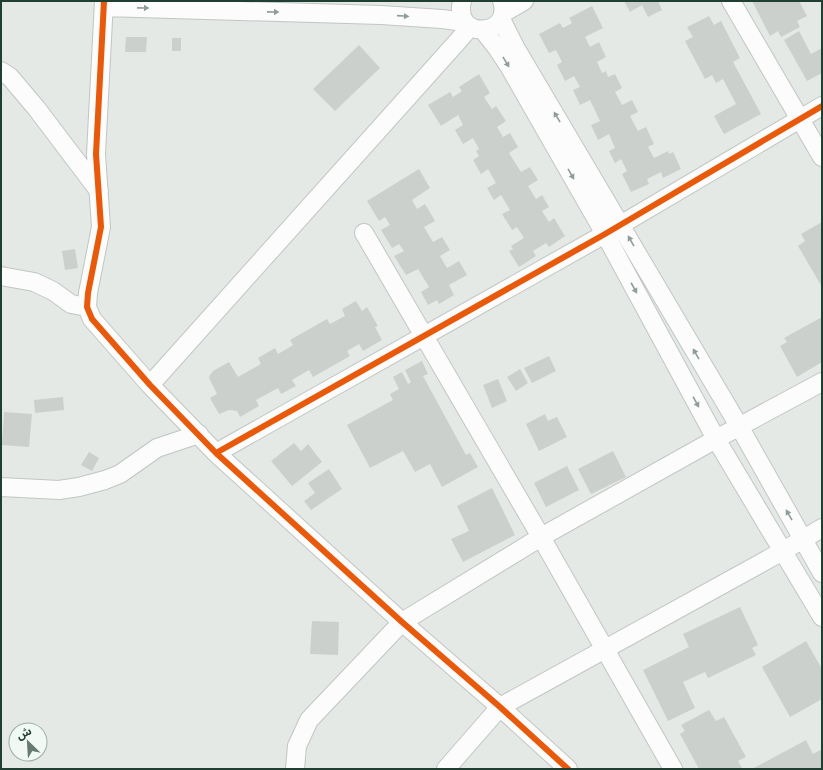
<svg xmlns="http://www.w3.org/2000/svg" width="823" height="770" font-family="Ubuntu,'Noto Sans Arabic',sans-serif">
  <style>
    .building { fill: #cbd0cd }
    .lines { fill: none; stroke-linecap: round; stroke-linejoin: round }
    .minor-casing { stroke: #c1c6c3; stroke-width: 20 }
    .minor { stroke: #fbfcfb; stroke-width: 18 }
    .cycleway-casing { stroke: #f1f9f4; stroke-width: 8 }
    .cycleway { stroke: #e8590c; stroke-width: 6 }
    .oneway { fill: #8e9d96 }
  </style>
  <rect width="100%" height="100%" fill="#e4e9e6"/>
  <path class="building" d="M 624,1 L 658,1 L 662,10 L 648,17 L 642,5 L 630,12 Z
    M 752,1 L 799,1 L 807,16 L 797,21 L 800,27 L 781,37 L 778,31 L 770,36 Z
    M 592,6 L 603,28 L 585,37 L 590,47 L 599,42 L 606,57 L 597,62 L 602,73 L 606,71 L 608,77 L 615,74 L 622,88 L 615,92 L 622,105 L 632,100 L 638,112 L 630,116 L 638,131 L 646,127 L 654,144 L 648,147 L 654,158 L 668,151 L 669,154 L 673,152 L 681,169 L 663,178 L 661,172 L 647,179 L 649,184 L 631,192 L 622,174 L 627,171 L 621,159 L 615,163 L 609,151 L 615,148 L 609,134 L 598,140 L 591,125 L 600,121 L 590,100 L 580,105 L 573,90 L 580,87 L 574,76 L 565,81 L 557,65 L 562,62 L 556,50 L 549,53 L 539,34 L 560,23 L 563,28 L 572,23 L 569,18 Z
    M 709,16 L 714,25 L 721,21 L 740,58 L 733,62 L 761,114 L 724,134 L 714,116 L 736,104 L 723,79 L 716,83 L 712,75 L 705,79 L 685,41 L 693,37 L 687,27 Z
    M 799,31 L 811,54 L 822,48 L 822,73 L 807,81 L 784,40 Z
    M 126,37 L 147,37 L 146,52 L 125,52 Z
    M 172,38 L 181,38 L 181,51 L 172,51 Z
    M 359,45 L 380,68 L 335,111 L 313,89 Z
    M 479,74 L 490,93 L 484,97 L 492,109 L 496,106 L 506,121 L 497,127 L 503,137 L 510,133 L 518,147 L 509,153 L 521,172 L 530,167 L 538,180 L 528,186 L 536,199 L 542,195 L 549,207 L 542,211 L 549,222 L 554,218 L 565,236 L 549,247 L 546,243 L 533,251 L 536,256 L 519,267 L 509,251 L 513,249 L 511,246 L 524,238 L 517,227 L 512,230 L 502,214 L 510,210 L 501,195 L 494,200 L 487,188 L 496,183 L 488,169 L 481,174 L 473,160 L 479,156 L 476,151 L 479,149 L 473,138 L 463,144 L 455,130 L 463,125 L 458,115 L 441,126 L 428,105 L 450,92 L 453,97 L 462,91 L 459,87 Z
    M 419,169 L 430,188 L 412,200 L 417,209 L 425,204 L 435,221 L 424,227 L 433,242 L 442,237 L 450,250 L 440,256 L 447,268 L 459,261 L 467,275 L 449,285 L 454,295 L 439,304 L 437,300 L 428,305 L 421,292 L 429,287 L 418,269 L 406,275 L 394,256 L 404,251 L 399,244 L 392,248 L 381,230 L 390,225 L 385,217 L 379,221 L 367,201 Z
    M 822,222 L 822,287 L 798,246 L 805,241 L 801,234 Z
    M 75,249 L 78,268 L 65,270 L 62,251 Z
    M 356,301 L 362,311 L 367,307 L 378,326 L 375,327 L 382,340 L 363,351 L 359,344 L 347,351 L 350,356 L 313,377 L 309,370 L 292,380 L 296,386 L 281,394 L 278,388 L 256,400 L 259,406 L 240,417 L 237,411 L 229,410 L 219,414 L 210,398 L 217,394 L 209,378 L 210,375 L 213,371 L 229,362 L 238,377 L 261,364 L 258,358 L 275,348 L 278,354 L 293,345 L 290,340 L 327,319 L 330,324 L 345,316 L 342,309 Z
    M 822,317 L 822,362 L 797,377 L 780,346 L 787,342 L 784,338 Z
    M 549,356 L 556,371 L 532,383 L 524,368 Z
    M 422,361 L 428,374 L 423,376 L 466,455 L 470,453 L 478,467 L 442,487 L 430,464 L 415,472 L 403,451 L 370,468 L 347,425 L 393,400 L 390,394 L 399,389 L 393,377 L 402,372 L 408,384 L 411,382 L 405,370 Z
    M 520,369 L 528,383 L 516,391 L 507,377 Z
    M 498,379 L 507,401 L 492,408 L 483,385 Z
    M 63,397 L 64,410 L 35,413 L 34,400 Z
    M 4,412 L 32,414 L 29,447 L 2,445 Z
    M 545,414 L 548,421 L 557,417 L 567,437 L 539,451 L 526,424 Z
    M 294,443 L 301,451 L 308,444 L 322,462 L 292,486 L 271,461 Z
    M 613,451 L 626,477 L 591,494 L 578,469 Z
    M 89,452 L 99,458 L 92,471 L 81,465 Z
    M 567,466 L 579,490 L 546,507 L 534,483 Z
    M 329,469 L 342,489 L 311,510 L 304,501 L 315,493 L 308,483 Z
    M 492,488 L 515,535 L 463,562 L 451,539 L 469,531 L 457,506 Z
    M 740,607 L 758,645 L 752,648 L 756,655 L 708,678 L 705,672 L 683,682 L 695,708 L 668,721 L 643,670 L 689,647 L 683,634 Z
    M 312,621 L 339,622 L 338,655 L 310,654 Z
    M 806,641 L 822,669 L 822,699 L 790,717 L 762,667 Z
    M 709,710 L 716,721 L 724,717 L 746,757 L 738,761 L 742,768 L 740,769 L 699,769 L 680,734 L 685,731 L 681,725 Z
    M 806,740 L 813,754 L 822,749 L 822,769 L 752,769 Z"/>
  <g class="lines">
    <defs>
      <path id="minor" d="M 104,1 L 96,154 L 101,227 L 88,293 L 87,307 L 92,319 L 150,385 L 216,453 L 402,622 L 500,707 L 568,769
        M 462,1 C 452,41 514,37 502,1
        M 731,1 L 822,157
        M 104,7 L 381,15 L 442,19 L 465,22
        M 503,13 L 524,1
        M 501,19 L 515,47 L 739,426 L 822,573
        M 483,30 L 497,48 L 509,66 L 605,234 L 716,439 L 822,617
        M 1,71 L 10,77 L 37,109 L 99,191
        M 364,233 L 541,537 L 673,769
        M 1,276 L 34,282 L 53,291 L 71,304 L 87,307
        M 150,385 L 458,41 L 470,27
        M 216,453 L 605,234 L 822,106
        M 1,487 L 59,490 L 79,487 L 105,480 L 120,474 L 157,448 L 199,434
        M 295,769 L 297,746 L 309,720 L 402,622 L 541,537 L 716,439 L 822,382
        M 446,769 L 500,707 L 783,551 L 822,528"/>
    </defs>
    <use href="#minor" class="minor-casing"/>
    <use href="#minor" class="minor"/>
    <defs>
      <path id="cycleway" d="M 104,1 L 96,154 L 101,227 L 88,293 L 87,307 L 92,319 L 150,385 L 216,453 L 402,622 L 500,707 L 568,769
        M 216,453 L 605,234 L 822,106"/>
    </defs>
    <use href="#cycleway" class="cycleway-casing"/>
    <use href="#cycleway" class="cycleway"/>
  </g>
  <defs><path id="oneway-solid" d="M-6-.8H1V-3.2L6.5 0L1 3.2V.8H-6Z"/></defs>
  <g class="oneway">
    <use href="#oneway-solid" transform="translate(143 8) rotate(1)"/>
    <use href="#oneway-solid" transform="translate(273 12) rotate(1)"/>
    <use href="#oneway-solid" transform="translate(403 16) rotate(4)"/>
    <use href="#oneway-solid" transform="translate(506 62) rotate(59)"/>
    <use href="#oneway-solid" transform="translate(557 117) rotate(-121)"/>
    <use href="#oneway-solid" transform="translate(571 174) rotate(60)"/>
    <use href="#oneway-solid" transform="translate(631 241) rotate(-120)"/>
    <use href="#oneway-solid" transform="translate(634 288) rotate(61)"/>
    <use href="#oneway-solid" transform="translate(696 354) rotate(-120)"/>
    <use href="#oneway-solid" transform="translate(696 402) rotate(61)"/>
    <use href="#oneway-solid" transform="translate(789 515) rotate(-120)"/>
  </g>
  <rect width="823" height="770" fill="none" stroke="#203e31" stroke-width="4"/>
  <g transform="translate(28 742) rotate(335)"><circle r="19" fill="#f1f9f4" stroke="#9daea6"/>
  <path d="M0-3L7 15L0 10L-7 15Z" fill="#657a70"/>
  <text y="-6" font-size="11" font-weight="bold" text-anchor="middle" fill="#203e31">ش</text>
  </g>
</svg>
